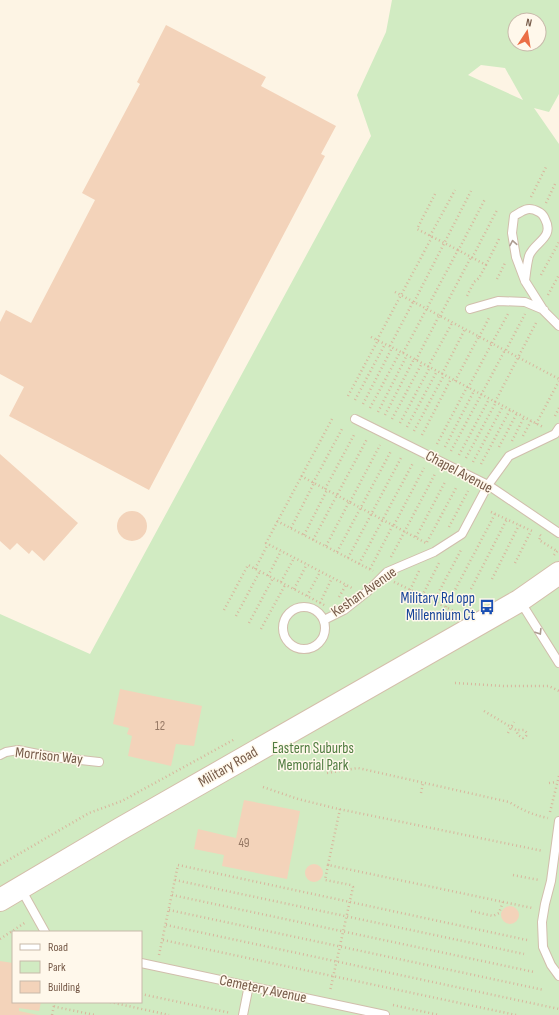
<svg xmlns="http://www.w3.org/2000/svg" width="559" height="1015" font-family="'Sofia Sans Condensed',sans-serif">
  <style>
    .green { fill: #d1ebc2; fill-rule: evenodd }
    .building { fill: #f3d3ba }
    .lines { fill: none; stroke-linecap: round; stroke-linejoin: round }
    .lane-casing { stroke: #d1beac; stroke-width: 10 }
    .secondary-casing { stroke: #d4beaa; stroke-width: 24 }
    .path { stroke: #d8b69d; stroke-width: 2.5; stroke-dasharray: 1 3; stroke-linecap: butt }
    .lane { stroke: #fff; stroke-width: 8 }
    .secondary { stroke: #fff; stroke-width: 22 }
    .oneway { stroke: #ad9c91 }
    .labels { text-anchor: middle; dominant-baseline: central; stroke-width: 3; stroke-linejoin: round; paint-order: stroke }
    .number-label { font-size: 13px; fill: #957864 }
    .street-label { font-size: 15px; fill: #765a48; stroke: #fff8eb }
    .transit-label { font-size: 15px; fill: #164399; stroke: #fff8eb; text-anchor: end }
    .park-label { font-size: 15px; fill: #507c40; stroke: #fff8eb }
  </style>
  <rect width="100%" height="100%" fill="#fdf4e4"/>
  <path class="green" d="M 392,0 L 559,0 L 559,94 L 549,112 L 534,108 L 559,144 L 559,1015 L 0,1015 L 0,614 L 90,654 L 371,136 L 357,95 L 386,32 ZM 515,20 L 539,20 L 539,44 L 515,44 ZM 481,65 L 505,68 L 523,100 L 468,75 ZM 13,932 L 141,932 L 141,1002 L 13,1002 Z"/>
  <path class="building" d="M 166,25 L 266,77 L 261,86 L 336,126 L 321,154 L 325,156 L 149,490 L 9,416 L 24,387 L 0,374 L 0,322 L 6,310 L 31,323 L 95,200 L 82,193 L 140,84 L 137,82 Z
    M 0,454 L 78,523 L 44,561 L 32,550 L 29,554 L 17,543 L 10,550 L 0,541 Z
    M117 526a15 15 0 1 1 30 0a15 15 0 1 1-30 0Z
    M 120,689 L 202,706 L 194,746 L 176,744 L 171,766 L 128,756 L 132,736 L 127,734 L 129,728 L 113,724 Z
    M 244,800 L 300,811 L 287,879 L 222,866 L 224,855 L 194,849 L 198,829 L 236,838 Z
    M305 873a9 9 0 1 1 18 0a9 9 0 1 1-18 0Z
    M501 915a9 9 0 1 1 18 0a9 9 0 1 1-18 0Z
    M 0,961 L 13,963 L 13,1002 L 41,1002 L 39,1011 L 19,1008 L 19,1011 L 38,1015 L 0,1015 Z"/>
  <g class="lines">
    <defs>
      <path id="lane" d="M 525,281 C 526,273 527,263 529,256 C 534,242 555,238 545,219 C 543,215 543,214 539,212 C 528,206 524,210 514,216 L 512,233 L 516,257 L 525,281 L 544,311 L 559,326
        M 470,309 L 498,301 L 525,302 L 544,310
        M 355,419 L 488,485 L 559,533
        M 520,601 L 559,663
        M283 628a21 21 0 1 1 42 0a21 21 0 1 1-42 0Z
        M 324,620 L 344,610 L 368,591 L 387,572 L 434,552 L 462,534 L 488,485 L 509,456 L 555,434 L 559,428
        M 0,755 L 6,752 L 18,750 L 53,757 L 99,762
        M 559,821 L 551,881 L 545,904 L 542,922 L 543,947 L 551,965 L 559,976
        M 21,889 L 45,932
        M 141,963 L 385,1015
        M 243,1015 L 249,985"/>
      <path id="secondary" d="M 0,900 L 120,829 L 519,601 L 559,573"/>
    </defs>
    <use href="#lane" class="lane-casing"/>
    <use href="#secondary" class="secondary-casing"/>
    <path class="path" d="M 435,194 L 417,229 L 458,250
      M 531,197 L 546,167
      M 546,203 L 556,182
      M 430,236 L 455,190
      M 458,251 L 485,199
      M 472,258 L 497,210
      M 486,265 L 500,237
      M 541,275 L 559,242
      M 497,279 L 505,263
      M 395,292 L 559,379
      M 548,295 L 559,275
      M 414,302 L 471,191
      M 440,316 L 471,257
      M 371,337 L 403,353 L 458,250 L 486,265 L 479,278 L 474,282 L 466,298
      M 479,337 L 490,316
      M 377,340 L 432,237
      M 492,343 L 508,314
      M 390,346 L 413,302
      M 506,350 L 525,314
      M 403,353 L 543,427
      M 416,360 L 439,316
      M 428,367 L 452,323
      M 442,374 L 465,329
      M 455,381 L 479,336
      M 468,388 L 492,343
      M 481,395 L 505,350
      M 348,396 L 378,340
      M 355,400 L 385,344
      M 495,402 L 537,321
      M 363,404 L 392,348
      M 370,408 L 400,352
      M 378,412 L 407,355
      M 385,415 L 414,359
      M 555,416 L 559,408
      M 332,419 L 266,543 L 352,588
      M 392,419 L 422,363
      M 400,423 L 430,367
      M 536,424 L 559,381
      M 407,427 L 437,371
      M 414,431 L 444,375
      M 422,435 L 451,379
      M 523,436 L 531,421
      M 512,441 L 524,417
      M 437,444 L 467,387
      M 445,447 L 474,391
      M 499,447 L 517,413
      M 451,451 L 481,395
      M 459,455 L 489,399
      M 466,458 L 496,402
      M 473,462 L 503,406
      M 481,464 L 510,410
      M 301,476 L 426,543
      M 313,483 L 343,427
      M 325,489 L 355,433
      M 350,502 L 380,445
      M 491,512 L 532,531
      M 277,521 L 373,571
      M 394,525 L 424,468
      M 449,527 L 468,491
      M 291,528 L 314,483
      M 304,535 L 327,490
      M 540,535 L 541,536 L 539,540 L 557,551
      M 416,537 L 445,482
      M 313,540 L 367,439
      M 427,542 L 457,486
      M 326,546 L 349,502
      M 337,552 L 391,451
      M 554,555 L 559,549
      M 391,557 L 435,474
      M 348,558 L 402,456
      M 515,563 L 531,531
      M 359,564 L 413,463
      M 255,569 L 268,544
      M 370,569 L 393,525
      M 268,576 L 281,551
      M 492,579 L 519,525
      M 281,582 L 294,558
      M 394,582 L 454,611
      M 294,589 L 307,564
      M 471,589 L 507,519
      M 410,590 L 419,571
      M 307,596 L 320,572
      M 422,596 L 439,563
      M 339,597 L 346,585
      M 434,601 L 461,550
      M 320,603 L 332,578
      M 446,607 L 495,514
      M 224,610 L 248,565 L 326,606
      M 236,616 L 260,571
      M 249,623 L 273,578
      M 261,629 L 285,585
      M 455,683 L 503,686 L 549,686 L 559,691
      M 484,711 L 516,730 L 518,735 L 523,738 L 526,736 L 527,733 L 524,730 L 516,730
      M 508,733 L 514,722
      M 327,773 L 358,768 L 509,802 C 522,810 533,815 548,818
      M 549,783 L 557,782
      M 263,787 L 298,799 L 334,808 L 543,851
      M 421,793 L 423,783
      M 340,809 L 328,865 L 532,908
      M 550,812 L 559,776
      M 0,865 L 89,813 L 122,801 L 235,739
      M 328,865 L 325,880 L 351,885 L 353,887 L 330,991
      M 513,875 L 539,880
      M 175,880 L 524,954
      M 172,895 L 534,972
      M 169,910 L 544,990
      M 471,911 L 493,916 L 499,913 L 503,902
      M 166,925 L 559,1009
      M 0,939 L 26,922
      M 163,940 L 516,1015
      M 159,955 L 178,865 L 527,940
      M 141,994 L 231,1013
      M 55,1002 L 54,1006 L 56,1007 L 95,1015
      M 110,1002 L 169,1015
      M 393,1005 L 439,1015
      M 52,1015 L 54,1006"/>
    <use href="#lane" class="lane"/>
    <use href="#secondary" class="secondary"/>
  </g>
  <defs><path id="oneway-chevron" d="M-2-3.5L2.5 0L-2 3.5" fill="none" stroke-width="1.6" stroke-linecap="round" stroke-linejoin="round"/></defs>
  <g class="oneway">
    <use href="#oneway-chevron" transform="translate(513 243) rotate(-100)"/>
    <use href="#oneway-chevron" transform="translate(539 632) rotate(58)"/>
  </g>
  <defs>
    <symbol id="bus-bare" viewBox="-9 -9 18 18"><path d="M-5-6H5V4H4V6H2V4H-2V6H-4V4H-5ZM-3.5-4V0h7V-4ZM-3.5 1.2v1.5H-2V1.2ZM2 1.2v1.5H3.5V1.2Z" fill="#1a4fb4" stroke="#fff8eb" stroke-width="2.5" paint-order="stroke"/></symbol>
  </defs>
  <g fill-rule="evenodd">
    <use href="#bus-bare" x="476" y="596" width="22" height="22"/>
  </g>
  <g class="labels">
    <g class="number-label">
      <text x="160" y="726">12</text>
      <text x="244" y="843">49</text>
    </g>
    <g class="street-label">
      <text transform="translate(459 472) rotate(28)">Chapel Avenue</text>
      <text transform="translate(364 592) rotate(-35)">Keshan Avenue</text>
      <text transform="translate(49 756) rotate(6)">Morrison Way</text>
      <text transform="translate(228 767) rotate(-30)">Military Road</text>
      <text transform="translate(263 989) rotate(12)">Cemetery Avenue</text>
    </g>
    <g class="transit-label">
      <text x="475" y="598">Military Rd opp<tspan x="475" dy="17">Millennium Ct</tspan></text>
    </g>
    <g class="park-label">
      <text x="313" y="748">Eastern Suburbs<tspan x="313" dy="17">Memorial Park</tspan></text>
    </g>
  </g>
  <rect x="12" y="931" width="130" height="72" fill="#fff8eb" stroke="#c8b9aa"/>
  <rect x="20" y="944" width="20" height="6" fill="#ffffff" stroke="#c8b9aa"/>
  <text x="48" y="951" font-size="12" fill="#765a48">Road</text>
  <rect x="20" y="961" width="20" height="12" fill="#d1ebc2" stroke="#c8b9aa"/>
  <text x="48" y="971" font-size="12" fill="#765a48">Park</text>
  <rect x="20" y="981" width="20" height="12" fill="#f3d3ba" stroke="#c8b9aa"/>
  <text x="48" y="991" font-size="12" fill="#765a48">Building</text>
  <g transform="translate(527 32) rotate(12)"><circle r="19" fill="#fff8eb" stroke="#c8b9aa"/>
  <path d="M0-3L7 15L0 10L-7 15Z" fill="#eb6e45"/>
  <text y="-6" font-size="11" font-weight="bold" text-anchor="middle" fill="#765a48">N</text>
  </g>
</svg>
